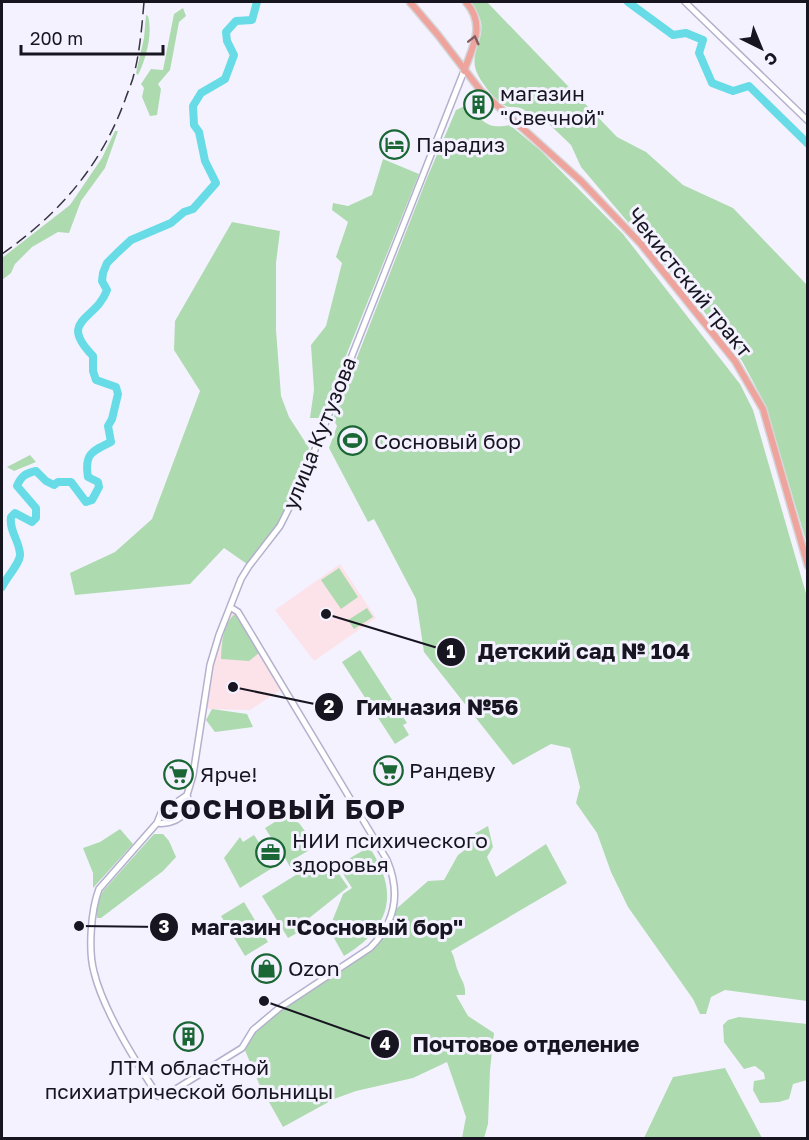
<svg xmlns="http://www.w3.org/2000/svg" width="809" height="1140" font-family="'Golos Text',sans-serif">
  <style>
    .commercial { fill: #fee3e0 }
    .education { fill: #fce2e9 }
    .green { fill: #aedaaf }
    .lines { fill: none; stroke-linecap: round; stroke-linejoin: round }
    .river { stroke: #67dce6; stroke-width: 8 }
    .minor-casing { stroke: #b4b0cd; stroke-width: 8 }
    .major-casing { stroke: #d5d5d7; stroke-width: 9 }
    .minor { stroke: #fff; stroke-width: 5 }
    .major { stroke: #eea49d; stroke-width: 6 }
    .rail { stroke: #373540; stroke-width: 1.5; stroke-dasharray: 12 6; stroke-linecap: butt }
    .oneway { stroke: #825c5e }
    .labels { text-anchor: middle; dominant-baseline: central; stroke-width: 6; stroke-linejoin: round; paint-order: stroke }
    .poi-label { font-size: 21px; fill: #171520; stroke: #f4f2ff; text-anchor: start }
    .street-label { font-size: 21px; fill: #171520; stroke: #f4f2ff }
    .district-label { font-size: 27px; font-weight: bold; letter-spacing: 1.5px; fill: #171520; stroke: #f4f2ff }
    .leader { fill: none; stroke: #171520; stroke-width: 2 }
    .callout-dot { fill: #171520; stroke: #f4f2ff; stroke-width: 2 }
    .mark-label { font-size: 18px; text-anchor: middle; font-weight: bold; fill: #fff }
    .callout-label { font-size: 22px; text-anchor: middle; font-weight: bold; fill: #171520; stroke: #f4f2ff; stroke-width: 6; stroke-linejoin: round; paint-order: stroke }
  </style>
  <rect width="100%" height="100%" fill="#f4f2ff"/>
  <path class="commercial" d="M 170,762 L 192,766 L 191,773 L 184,784 L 174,790 L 167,781 Z"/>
  <path class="education" d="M 340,564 L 376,618 L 314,661 L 275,610 Z
    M 231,612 L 237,613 L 282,689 L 250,710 L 207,709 L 212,666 Z"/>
  <path class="green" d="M 470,2 L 487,2 L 617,137 L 646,152 L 683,185 L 733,208 L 807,285 L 807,544 L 765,404 L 742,361 L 702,309 L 581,167 L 571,145 L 548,123 L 541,125 C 535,120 527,110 520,108 C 515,106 510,108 506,106 C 496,101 483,85 478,75 C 464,48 498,35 470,2 Z
    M 183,8 L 186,16 L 179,22 L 170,70 L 158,84 L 161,89 L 157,115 L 150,116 L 142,97 L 144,88 L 141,84 L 151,69 L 163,70 L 174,14 Z
    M 146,15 L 148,16 C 153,34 146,59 138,75 L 136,73 L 144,38 Z
    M 467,105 C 482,120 486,130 510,125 L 541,151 L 623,234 L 740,384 L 753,410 L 807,597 L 807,1001 L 725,990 L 711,997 L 706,1014 L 700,1014 L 693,999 L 628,907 L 611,872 L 597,833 L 576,803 L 580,787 L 570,748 L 551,744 L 513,765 L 424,652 L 416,599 L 374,519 L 368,522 L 329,448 L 337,426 L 333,419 L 427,178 L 456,110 Z
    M 115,131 L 118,131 L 105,168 L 81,201 L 69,233 L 58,232 L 32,247 L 15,264 L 11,273 L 2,280 L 2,258 L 70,205 L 102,158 Z
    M 383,159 L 419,174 L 321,418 L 310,418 L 314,390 L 311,345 L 326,326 L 342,263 L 336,257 L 348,222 L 332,210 L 333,203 L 348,206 L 372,195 Z
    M 232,222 L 280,231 L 276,263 L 276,330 L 281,396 L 289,417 L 309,448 L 300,479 L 289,503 L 278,525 L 247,564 L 224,548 L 190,584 L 75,595 L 70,573 L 115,552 L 152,519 L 200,391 L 174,350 L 175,321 Z
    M 30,455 L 36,462 L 14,471 L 7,467 Z
    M 339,568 L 358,597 L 341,609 L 321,580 Z
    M 367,608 L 373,617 L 354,629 L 348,620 Z
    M 235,614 L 259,653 L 249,661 L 221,659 C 222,644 222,624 235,614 Z
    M 360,650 L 407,723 L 403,725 L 409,735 L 395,744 L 342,662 Z
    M 212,709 L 247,714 L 253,727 L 215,732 L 206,720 Z
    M 283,817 L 299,823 L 316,846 L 291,861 L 294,865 L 290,867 L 279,847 L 277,847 L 265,828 Z
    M 488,826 L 493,847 L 487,857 L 496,877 L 546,844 L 567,883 L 451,951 C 455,958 455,964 458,971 C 461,980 466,984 465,995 L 456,995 L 468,1016 L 494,1033 L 490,1070 L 488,1124 L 484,1138 L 462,1138 L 466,1117 L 447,1062 L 413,1078 L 356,1091 L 334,1099 L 283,1127 L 260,1086 L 244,1048 L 255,1031 L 280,1011 L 371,949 L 382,938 L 395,910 L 428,881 L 444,880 L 458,855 L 470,846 L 474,834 Z
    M 120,829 L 133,844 L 93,888 L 93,873 L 83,848 L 100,842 Z
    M 154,834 L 163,834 L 169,841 L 176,857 L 163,871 L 101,918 L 97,918 L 97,903 L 103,891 Z
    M 254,835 L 264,850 L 262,851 L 274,867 L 240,888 L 224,858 L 240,837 L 243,842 Z
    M 369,847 C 400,892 391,928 344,956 L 329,929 L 343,894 L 352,888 L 342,872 L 345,861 Z
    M 323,858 L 333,873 L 337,871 L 348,887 L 303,923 L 306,928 L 288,938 L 262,896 Z
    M 244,902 L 268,942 L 245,956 L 221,916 Z
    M 739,1017 L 807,1024 L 807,1080 L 793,1084 L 789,1099 L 779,1102 L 760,1103 L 753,1090 L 754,1081 L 765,1079 L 764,1073 L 755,1066 L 744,1069 L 724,1042 L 723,1025 L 728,1020 Z
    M 725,1068 L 762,1138 L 644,1138 L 673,1077 Z"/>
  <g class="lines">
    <path class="river" d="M 628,2 L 673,35 L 686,33 L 703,40 L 699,53 L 712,83 L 733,91 L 749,86 L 808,144
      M 2,587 C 6,578 21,562 20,554 C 19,540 9,531 11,517 L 15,513 L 32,522 L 36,518 L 36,508 L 17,486 C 21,476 26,473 36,471 L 46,481 L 54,485 L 58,482 L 71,482 L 86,502 L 92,500 L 99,487 L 98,482 L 88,477 C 84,454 92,451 111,442 L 108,426 L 112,419 L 118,394 L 116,387 L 96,380 L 93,371 L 93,356 C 57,319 96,321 107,290 L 102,281 L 103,273 L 107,263 L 117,253 L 131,240 L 171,223 L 184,212 L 193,209 L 216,183 L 205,161 L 199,132 L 194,125 L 193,106 L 201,93 L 225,79 L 234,55 L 227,41 L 226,32 L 236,21 L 252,20 L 257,2"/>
    <defs>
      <path id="minor" d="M 685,2 L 808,121
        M 187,795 L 161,813 L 157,823 L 99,889 C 91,910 88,950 94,972 C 103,1010 136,1062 158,1096 L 163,1097 L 242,1048 L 253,1030 L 278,1009 L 370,948 C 396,922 401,893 387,860 L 238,612 L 230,607
        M 157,823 C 173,826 195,813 187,795 L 193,775 L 210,665 L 219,635 L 241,579 L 249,566 L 280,526 L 303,480 L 464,71"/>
      <path id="major" d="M 410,2 L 438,35 L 481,91 L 581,181 L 641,244 L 735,361 L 763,409 L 808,566
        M 464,71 C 473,46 486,25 466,2"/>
    </defs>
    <use href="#minor" class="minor-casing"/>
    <use href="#major" class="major-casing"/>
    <use href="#minor" class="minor"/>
    <use href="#major" class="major"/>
    <path class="rail" d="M 2,254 C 59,214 101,166 125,100 C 128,91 132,83 134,74 C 140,51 142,25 144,2"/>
  </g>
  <defs><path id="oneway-chevron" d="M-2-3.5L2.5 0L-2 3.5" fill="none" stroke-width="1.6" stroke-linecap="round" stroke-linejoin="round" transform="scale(1.5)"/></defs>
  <use class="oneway" href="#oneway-chevron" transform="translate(474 40) rotate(-76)"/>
  <defs>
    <symbol id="building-ring" viewBox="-11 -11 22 22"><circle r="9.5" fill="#f4f2ff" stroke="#1a6634" stroke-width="1.5"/><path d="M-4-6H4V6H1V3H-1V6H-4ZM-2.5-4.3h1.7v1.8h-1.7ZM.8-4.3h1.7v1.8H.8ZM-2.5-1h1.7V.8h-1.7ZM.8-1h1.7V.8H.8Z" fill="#1a6634"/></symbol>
    <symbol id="hotel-ring" viewBox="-11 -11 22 22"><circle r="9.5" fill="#f4f2ff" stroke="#1a6634" stroke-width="1.5"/><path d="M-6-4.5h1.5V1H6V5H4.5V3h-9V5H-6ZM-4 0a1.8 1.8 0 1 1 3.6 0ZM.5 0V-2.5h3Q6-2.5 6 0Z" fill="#1a6634"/></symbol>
    <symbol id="stadium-ring" viewBox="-11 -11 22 22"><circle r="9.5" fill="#f4f2ff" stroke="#1a6634" stroke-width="1.5"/><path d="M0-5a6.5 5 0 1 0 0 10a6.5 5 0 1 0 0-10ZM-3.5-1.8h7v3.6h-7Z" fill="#1a6634"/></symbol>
    <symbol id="supermarket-ring" viewBox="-11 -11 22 22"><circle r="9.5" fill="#f4f2ff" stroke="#1a6634" stroke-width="1.5"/><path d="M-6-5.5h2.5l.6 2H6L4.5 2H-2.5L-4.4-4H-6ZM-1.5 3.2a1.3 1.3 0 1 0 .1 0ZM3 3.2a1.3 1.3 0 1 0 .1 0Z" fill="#1a6634"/></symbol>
    <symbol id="office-ring" viewBox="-11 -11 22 22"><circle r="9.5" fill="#f4f2ff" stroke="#1a6634" stroke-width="1.5"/><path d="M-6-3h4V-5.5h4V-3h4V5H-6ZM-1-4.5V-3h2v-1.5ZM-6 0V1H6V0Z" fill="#1a6634"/></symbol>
    <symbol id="shop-ring" viewBox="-11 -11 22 22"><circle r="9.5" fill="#f4f2ff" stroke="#1a6634" stroke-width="1.5"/><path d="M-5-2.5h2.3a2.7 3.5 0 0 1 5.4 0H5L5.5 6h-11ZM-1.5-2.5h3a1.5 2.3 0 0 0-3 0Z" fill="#1a6634"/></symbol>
  </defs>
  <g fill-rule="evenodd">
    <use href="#building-ring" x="462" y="88" width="33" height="33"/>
    <use href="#hotel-ring" x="378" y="128" width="33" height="33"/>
    <use href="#stadium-ring" x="336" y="424" width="33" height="33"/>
    <use href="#supermarket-ring" x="372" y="754" width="33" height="33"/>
    <use href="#supermarket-ring" x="162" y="758" width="33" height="33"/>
    <use href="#office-ring" x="254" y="836" width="33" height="33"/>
    <use href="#shop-ring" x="250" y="952" width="33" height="33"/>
    <use href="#building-ring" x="172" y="1020" width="33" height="33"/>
  </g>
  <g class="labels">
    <g class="poi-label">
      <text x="500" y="93">магазин<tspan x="500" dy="24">"Свечной"</tspan></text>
      <text x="416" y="144">Парадиз</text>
      <text x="374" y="441">Сосновый бор</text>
      <text x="409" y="770">Рандеву</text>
      <text x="200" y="774">Ярче!</text>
      <text x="292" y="840">НИИ психического<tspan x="292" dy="24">здоровья</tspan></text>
      <text x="288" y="968">Ozon</text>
      <text x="189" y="1067" text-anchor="middle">ЛТМ областной<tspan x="189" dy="24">психиатрической больницы</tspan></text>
    </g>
    <g class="street-label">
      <text transform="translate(690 282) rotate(51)">Чекистский тракт</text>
      <text transform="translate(319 433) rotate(-68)">улица Кутузова</text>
    </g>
    <g class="district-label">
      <text x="283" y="809">СОСНОВЫЙ БОР</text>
    </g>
  </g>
  <path class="leader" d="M326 614L451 652M233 687L329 707M79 926L164 927M264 1001L385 1044"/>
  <g class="callout-dot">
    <circle cx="326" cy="614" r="6"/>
    <circle cx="233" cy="687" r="6"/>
    <circle cx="79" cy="926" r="6"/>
    <circle cx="264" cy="1001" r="6"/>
    <circle cx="451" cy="652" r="15"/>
    <circle cx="329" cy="707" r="15"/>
    <circle cx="164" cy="927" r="15"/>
    <circle cx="385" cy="1044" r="15"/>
  </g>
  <g class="mark-label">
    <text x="451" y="658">1</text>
    <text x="329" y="713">2</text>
    <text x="164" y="933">3</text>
    <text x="385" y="1050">4</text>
  </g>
  <g class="callout-label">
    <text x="584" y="659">Детский сад № 104</text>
    <text x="437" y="715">Гимназия №56</text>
    <text x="327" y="935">магазин "Сосновый бор"</text>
    <text x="526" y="1052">Почтовое отделение</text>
  </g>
  <rect width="809" height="1140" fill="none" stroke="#171520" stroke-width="6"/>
  <g transform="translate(761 48) rotate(137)" stroke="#f4f2ff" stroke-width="4.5" paint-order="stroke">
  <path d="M0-4.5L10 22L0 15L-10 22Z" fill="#171520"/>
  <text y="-9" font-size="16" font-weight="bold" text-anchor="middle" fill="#171520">С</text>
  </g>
  <path d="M21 45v9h142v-9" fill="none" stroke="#171520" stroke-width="3"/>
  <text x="30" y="45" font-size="18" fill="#171520" stroke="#f4f2ff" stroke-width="4.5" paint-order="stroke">200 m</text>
</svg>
